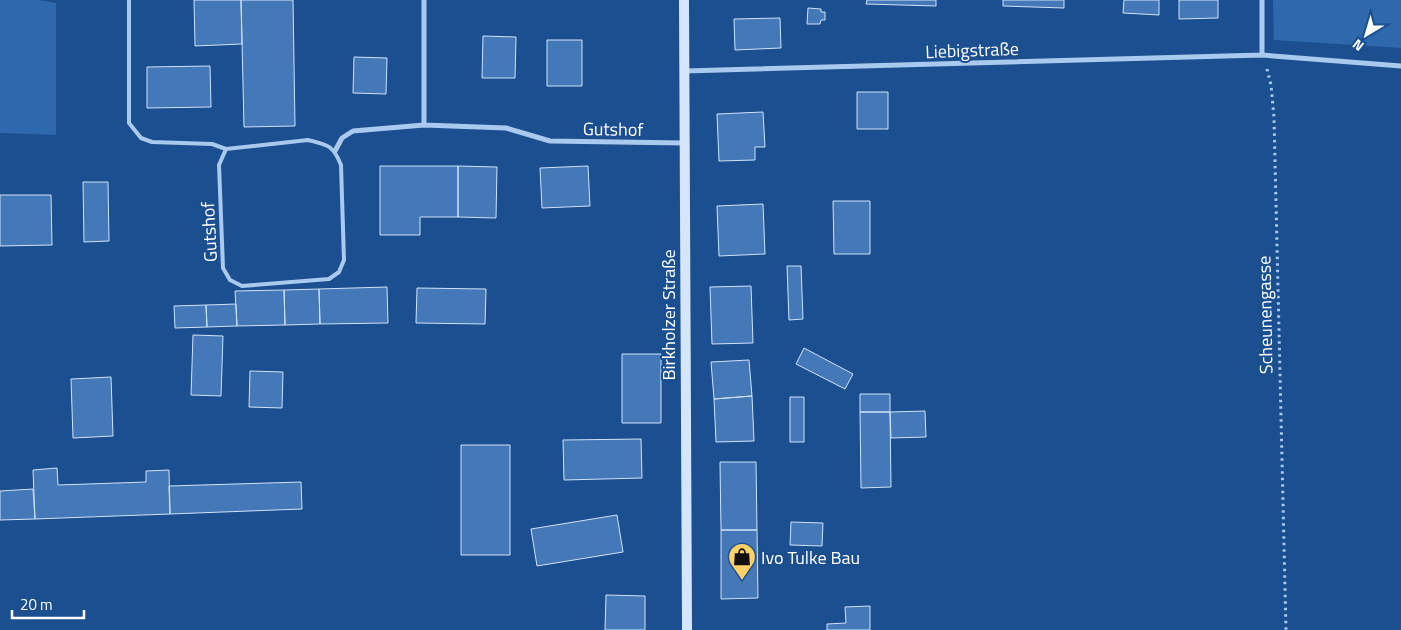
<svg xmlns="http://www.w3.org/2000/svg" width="1401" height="630" font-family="'Titillium Web',sans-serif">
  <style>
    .green { fill: #2e69ad }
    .building { fill: #4478b7; stroke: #cfe3fa }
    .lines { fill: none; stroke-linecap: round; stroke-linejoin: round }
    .path { stroke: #a9c9ee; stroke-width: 3; stroke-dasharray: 2.5 4; stroke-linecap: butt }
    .service { stroke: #a9c9ee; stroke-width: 4 }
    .minor { stroke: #a9c9ee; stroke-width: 5 }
    .secondary { stroke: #d6e6fa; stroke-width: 10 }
    .labels { text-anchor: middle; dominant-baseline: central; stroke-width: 4; stroke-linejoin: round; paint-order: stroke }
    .street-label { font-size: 18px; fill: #fff; stroke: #1b4f8f }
    .poi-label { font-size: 18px; fill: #fff; stroke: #1b4f8f; text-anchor: start }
  </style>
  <rect width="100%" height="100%" fill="#1b4f8f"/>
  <path class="green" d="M 0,0 L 38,0 L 56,3 L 56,135 L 0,133 Z
    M 1273,0 L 1401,0 L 1401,48 L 1274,40 Z"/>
  <path class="building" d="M 194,0 L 241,0 L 242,44 L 195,46 Z
    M 241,0 L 293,0 L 295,126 L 244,127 Z
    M 867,0 L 936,0 L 936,6 L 866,4 Z
    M 1003,0 L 1064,0 L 1064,8 L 1003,6 Z
    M 1124,0 L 1159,0 L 1159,15 L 1123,13 Z
    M 1179,0 L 1218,0 L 1218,18 L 1179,19 Z
    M 808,8 L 821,9 L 821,12 L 825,12 L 825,20 L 821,20 L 820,24 L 807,24 Z
    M 780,18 L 781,48 L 735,50 L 734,19 Z
    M 483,36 L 516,37 L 515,78 L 482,78 Z
    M 547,40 L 582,40 L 582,86 L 547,86 Z
    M 354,57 L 387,58 L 386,94 L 353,93 Z
    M 210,66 L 211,107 L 147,108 L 147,67 Z
    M 857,92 L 888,92 L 888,129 L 857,129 Z
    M 763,112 L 765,147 L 755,147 L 755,160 L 719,161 L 717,114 Z
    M 380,166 L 458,166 L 458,217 L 420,217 L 420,235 L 380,235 Z
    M 458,166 L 497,167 L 496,218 L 458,217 Z
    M 588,166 L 590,206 L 542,208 L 540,168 Z
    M 83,182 L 108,182 L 109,241 L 84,242 Z
    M 0,195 L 51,195 L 52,245 L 0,246 Z
    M 833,201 L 870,201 L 870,254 L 834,254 Z
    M 763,204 L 765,254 L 719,256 L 717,206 Z
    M 787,266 L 801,266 L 803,319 L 789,320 Z
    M 751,286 L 753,343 L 712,344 L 710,287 Z
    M 387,287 L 388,323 L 320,324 L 319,289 Z
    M 417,288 L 486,289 L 485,324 L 416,323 Z
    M 319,289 L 320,324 L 285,325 L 284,290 Z
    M 284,290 L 285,325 L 237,326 L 235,291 Z
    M 236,304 L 237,326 L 207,327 L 206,305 Z
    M 206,305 L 207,327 L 175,328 L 174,306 Z
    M 193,335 L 223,336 L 221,396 L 191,395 Z
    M 804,348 L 853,374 L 845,389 L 796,364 Z
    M 622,354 L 661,354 L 661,423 L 622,423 Z
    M 749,360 L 752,396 L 714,399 L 711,362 Z
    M 250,371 L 283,372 L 282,408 L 249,407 Z
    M 111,377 L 113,436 L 73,438 L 71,379 Z
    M 860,394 L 890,394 L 890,412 L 860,412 Z
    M 752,396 L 754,441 L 716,442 L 714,399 Z
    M 790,397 L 804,397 L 804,442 L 790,442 Z
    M 925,411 L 926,437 L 891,438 L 890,412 Z
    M 860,412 L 890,412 L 891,487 L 861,488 Z
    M 641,439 L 642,478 L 564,480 L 563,440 Z
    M 461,445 L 510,445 L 510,555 L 461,555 Z
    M 720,462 L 756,462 L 757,530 L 721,530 Z
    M 57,468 L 58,485 L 146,482 L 146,471 L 169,470 L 170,514 L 35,519 L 33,470 Z
    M 301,482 L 302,509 L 170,514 L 169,486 Z
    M 33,489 L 35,519 L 0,520 L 0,491 Z
    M 617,515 L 623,552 L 537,566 L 531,529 Z
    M 791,522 L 823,523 L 822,546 L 790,545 Z
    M 721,530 L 757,530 L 758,598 L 721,599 Z
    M 606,595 L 645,596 L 645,630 L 605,630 Z
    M 870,606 L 870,630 L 827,630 L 827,624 L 846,623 L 845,607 Z"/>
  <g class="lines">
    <path class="path" d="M 1267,69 L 1271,85 L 1274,117 L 1286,630"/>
    <path class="service" d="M 129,0 L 129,123 L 141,138 L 152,142 L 212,144 L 226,149
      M 308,140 C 328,145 333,145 341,165 L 344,260 L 339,272 L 329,279 L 242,286 L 230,280 L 223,268 L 219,165 L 226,149 Z"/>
    <path class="minor" d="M 424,0 L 424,125
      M 1262,0 L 1262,55
      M 685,71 L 1262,55 L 1401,66
      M 335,151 L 342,138 L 353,131 L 424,125 L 506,128 L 550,141 L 684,143"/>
    <path class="secondary" d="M 684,0 L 687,630"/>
  </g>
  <defs>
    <symbol id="shop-pin" viewBox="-11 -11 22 30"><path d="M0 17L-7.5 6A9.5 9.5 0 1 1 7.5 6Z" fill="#ffd166" stroke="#1b4f8f"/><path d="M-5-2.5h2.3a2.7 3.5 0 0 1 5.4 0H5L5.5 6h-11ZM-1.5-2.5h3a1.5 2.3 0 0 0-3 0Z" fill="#111"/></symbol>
  </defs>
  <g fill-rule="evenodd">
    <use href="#shop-pin" x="726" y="541" width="32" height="43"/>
  </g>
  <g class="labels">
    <g class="street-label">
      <text transform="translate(972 50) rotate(-2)">Liebigstraße</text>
      <text transform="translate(613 129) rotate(1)">Gutshof</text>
      <text transform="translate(209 232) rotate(-93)">Gutshof</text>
      <text transform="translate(668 315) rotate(-90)">Birkholzer Straße</text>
      <text transform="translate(1265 315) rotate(-91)">Scheunengasse</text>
    </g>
    <g class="poi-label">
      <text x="761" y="557">Ivo Tulke Bau</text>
    </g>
  </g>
  <g transform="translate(1366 35) rotate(218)" stroke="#1b4f8f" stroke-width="4" paint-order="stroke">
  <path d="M0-4L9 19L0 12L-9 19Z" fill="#ffffff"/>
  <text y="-8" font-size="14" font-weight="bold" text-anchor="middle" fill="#ffffff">N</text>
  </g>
  <path d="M12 610v8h72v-8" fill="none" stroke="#ffffff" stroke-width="2.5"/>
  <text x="20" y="610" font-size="15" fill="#ffffff" stroke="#1b4f8f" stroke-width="4" paint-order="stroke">20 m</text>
</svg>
